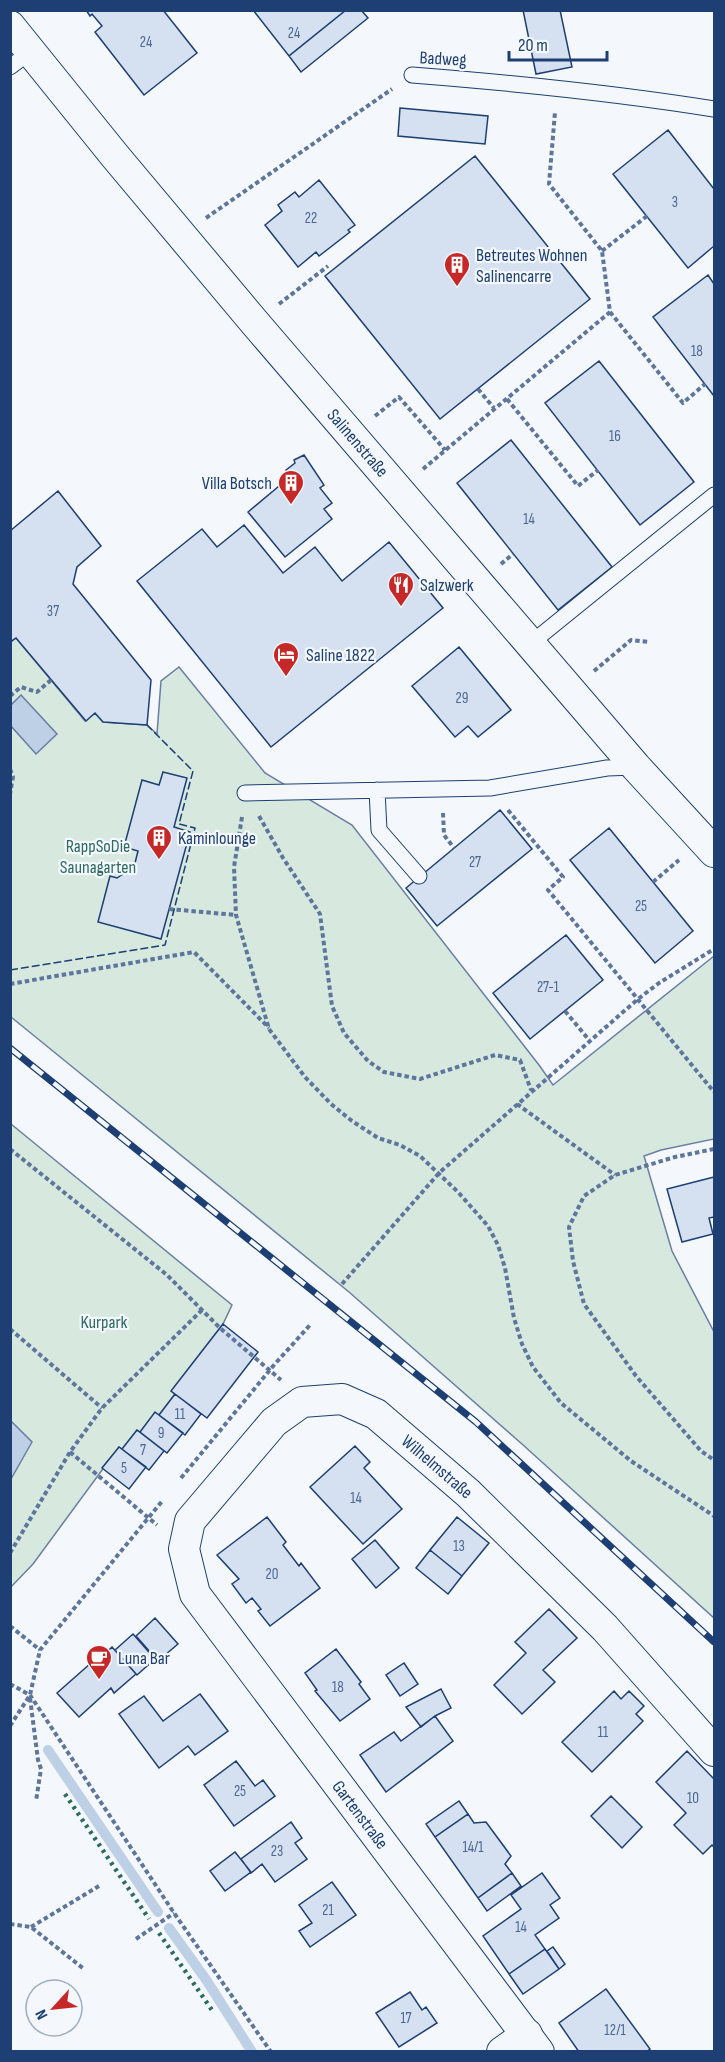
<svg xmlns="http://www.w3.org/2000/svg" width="725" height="2062" font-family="'Sofia Sans Condensed',sans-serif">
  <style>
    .green { fill: #d7e8df; stroke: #687fa3; stroke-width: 1.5 }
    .water { fill: #bed0e5; stroke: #687fa3; stroke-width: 1.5 }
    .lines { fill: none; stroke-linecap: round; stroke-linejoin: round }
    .stream { stroke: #bed0e5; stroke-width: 10 }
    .building { fill: #d5e0f0; stroke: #1d3f73; stroke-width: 1.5 }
    .lane-casing { stroke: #1d3f73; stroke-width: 17 }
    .street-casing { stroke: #1d3f73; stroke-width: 32 }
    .path { stroke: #5e769c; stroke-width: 4; stroke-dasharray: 4.5 3; stroke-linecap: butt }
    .lane { stroke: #f4f7fb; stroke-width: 15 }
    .street { stroke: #f4f7fb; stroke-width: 30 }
    .rail-casing { stroke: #1d3f73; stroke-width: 7 }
    .rail { stroke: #f4f7fb; stroke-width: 4.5; stroke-dasharray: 14; stroke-linecap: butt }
    .hedge { stroke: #2c6c60; stroke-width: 4.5; stroke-dasharray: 3 4.5; stroke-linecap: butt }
    .fence { stroke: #1d3f73; stroke-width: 1.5; stroke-dasharray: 8 3; stroke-linecap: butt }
    .labels { text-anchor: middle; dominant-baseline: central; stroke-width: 4.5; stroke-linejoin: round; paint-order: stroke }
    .number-label { font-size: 15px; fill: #4b6792 }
    .street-label { font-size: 18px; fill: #1d3f73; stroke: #f4f7fb }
    .poi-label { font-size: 18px; fill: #1d3f73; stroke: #f4f7fb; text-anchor: start }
    .park-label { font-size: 18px; fill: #2c6c60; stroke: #f4f7fb }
  </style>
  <rect width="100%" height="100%" fill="#f4f7fb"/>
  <path class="green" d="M 16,638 L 85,721 L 95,713 L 103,722 L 147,725 L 157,734 L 161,681 L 179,667 L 265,773 L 352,825 L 539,1065 L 553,1085 L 714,956 L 714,1139 L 661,1150 L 644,1156 L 672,1251 L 714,1332 L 714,1618 L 522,1444 L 349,1292 L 11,1017 L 11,726 L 36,753 L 21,696 L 11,705 L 11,642 Z
    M 11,1124 L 232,1305 L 223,1324 L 172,1390 L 175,1394 L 159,1415 L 155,1413 L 140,1432 L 137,1430 L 122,1449 L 119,1447 L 33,1564 L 11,1587 Z"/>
  <path class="water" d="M 21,695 L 57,734 L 36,754 L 11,726 L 11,705 Z
    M 11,1421 L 32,1442 L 11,1479 Z"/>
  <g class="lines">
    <path class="stream" d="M 48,1750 L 158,1912
      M 169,1928 L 207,1981 L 252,2052"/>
  </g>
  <path class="building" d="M 86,10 L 163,10 L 197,53 L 144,95 L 95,32 L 102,26 L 92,14 L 90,16 Z
    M 253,10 L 346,10 L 289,56 Z
    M 346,10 L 361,10 L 368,18 L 301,72 L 289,56 Z
    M 523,10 L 560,10 L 572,67 L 536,74 Z
    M 400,108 L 488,116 L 485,144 L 398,136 Z
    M 668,130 L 714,189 L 714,246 L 688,268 L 613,174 Z
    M 475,156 L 590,299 L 440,419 L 325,276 Z
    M 319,180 L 355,225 L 348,230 L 350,232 L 319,256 L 316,252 L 298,267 L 265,225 L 282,211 L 278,205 L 295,192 L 299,197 Z
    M 708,275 L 714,284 L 714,396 L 653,317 Z
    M 599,361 L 694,482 L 640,525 L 545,403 Z
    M 511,440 L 612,567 L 558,610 L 457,483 Z
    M 304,455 L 324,485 L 320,488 L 332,503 L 324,509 L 332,519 L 285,557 L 248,512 L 291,476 L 286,470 L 295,463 L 294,460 Z
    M 58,491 L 101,546 L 77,567 L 73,584 L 151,680 L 147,725 L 103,722 L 95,713 L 86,721 L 16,638 L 10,642 L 10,531 Z
    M 244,525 L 283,573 L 315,547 L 342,581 L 389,542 L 443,608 L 271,747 L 137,581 L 202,529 L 217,547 Z
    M 459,647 L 511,710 L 478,737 L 468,726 L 455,737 L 412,686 Z
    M 163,772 L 187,778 L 174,827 L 190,832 L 161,939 L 98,922 L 110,876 L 117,878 L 129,870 L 133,871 L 138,851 L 124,847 L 142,780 L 159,785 Z
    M 500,810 L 532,849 L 437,926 L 406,888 Z
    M 609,828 L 693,931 L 655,963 L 570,860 Z
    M 566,935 L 603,980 L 530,1039 L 493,993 Z
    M 714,1177 L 714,1217 L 709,1218 L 713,1234 L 682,1242 L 667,1189 Z
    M 223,1324 L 258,1352 L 207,1418 L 171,1391 Z
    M 175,1394 L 201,1414 L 185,1435 L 159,1415 Z
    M 155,1412 L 183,1433 L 167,1453 L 140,1432 Z
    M 137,1430 L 164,1451 L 149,1470 L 122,1449 Z
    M 355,1446 L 370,1462 L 364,1468 L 402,1509 L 363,1544 L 310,1487 Z
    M 119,1447 L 146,1467 L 129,1489 L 102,1468 Z
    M 267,1517 L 286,1542 L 283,1545 L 299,1566 L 301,1563 L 320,1588 L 270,1626 L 258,1611 L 261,1609 L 252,1598 L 246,1603 L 232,1584 L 239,1579 L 217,1555 Z
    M 457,1517 L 489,1543 L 462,1576 L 430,1550 Z
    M 375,1540 L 399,1568 L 376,1588 L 352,1559 Z
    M 430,1550 L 462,1576 L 448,1594 L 416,1568 Z
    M 549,1609 L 577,1638 L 543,1670 L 555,1682 L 522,1714 L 494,1685 L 526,1653 L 515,1642 Z
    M 155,1618 L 178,1644 L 158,1661 L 136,1636 Z
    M 133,1634 L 155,1659 L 137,1675 L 115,1650 Z
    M 112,1647 L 136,1674 L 114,1693 L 111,1688 L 79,1717 L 57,1693 L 91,1663 L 93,1665 Z
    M 336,1649 L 361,1682 L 359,1684 L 370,1699 L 340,1721 L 315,1691 L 317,1690 L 305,1673 Z
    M 404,1663 L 418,1684 L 400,1696 L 386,1675 Z
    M 441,1689 L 451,1708 L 435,1716 L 421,1727 L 406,1707 Z
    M 614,1691 L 621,1699 L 629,1691 L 644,1706 L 636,1714 L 643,1721 L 592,1772 L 562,1742 Z
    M 200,1694 L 228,1731 L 195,1755 L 188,1746 L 159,1768 L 119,1714 L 144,1696 L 163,1721 Z
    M 435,1716 L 453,1741 L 386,1792 L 360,1755 L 394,1732 L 401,1741 Z
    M 687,1751 L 714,1779 L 714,1847 L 712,1845 L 703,1854 L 674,1825 L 686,1813 L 656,1782 Z
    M 236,1761 L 255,1786 L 263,1780 L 275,1796 L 234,1826 L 204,1785 Z
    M 611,1796 L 642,1827 L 622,1848 L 591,1816 Z
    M 459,1801 L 468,1814 L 435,1837 L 426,1824 Z
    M 468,1814 L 474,1823 L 486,1822 L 511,1856 L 505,1864 L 512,1873 L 478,1898 L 435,1837 Z
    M 291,1822 L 302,1838 L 295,1843 L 307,1859 L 275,1882 L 262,1864 L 251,1873 L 241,1859 Z
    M 235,1852 L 251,1872 L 225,1891 L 210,1871 Z
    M 512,1873 L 521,1886 L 487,1911 L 478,1898 Z
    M 542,1873 L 560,1898 L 550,1905 L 559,1918 L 535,1935 L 545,1949 L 509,1974 L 483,1936 L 521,1909 L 511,1895 Z
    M 332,1882 L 356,1915 L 310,1947 L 299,1931 L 312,1923 L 299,1905 Z
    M 553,1947 L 565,1964 L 559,1969 L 547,1951 Z
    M 545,1949 L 559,1969 L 523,1994 L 509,1974 Z
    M 606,1989 L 650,2049 L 646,2052 L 579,2052 L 559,2023 Z
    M 410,1992 L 422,2010 L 426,2007 L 437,2023 L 399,2047 L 376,2013 Z"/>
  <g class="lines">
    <defs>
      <path id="lane" d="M 10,67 L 30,52
        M 412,75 C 514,83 614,93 714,109
        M 530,644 L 714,495
        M 377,790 L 379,830 L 419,876
        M 245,793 L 490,788 L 607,768 L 636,767"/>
      <g id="street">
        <path id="s1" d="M 10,26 L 115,156 L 255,323 L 636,767 L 714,852"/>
        <path d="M 502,2052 L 527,2034"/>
        <path id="s2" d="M 539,2052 L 195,1594 L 184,1549 L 190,1521 L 274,1422 L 302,1402 L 342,1399 L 376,1414 L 468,1493 L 605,1628 L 714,1751"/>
      </g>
    </defs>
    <use href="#lane" class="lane-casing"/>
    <use href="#street" class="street-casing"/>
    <path class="path" d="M 206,218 L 392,89
      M 602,251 L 647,216
      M 279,304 L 328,266
      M 610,312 L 683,403 L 705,384
      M 478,389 L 494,408
      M 507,399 L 578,486 L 598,470
      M 375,416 L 399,397 L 445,450
      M 423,469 L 610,312 L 602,251 L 549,184 L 555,112
      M 501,564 L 513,554
      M 594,671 L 631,640 L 650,642
      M 10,696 L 21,687 L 37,692 L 51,680
      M 10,769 L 13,777 L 10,794
      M 508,810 L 563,877 L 548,890 L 714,1092
      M 443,813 L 444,835 L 454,848
      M 259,816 L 283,858 L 320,914 L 332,1006 L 344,1033 L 368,1061 L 384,1072 L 420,1079 L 495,1055 L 520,1060 L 531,1090
      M 242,817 L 234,867 L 236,915 L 269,1029 L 305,1077 L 331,1104 L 352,1121 L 378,1138 L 400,1145 L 420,1156 L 458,1192 L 488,1226 L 498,1245 L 505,1268 L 514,1318 L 522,1344 L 533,1367 L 561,1403 L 631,1461 L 714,1516
      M 653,882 L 679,860
      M 169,909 L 236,915
      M 10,984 L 194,952 L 269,1028
      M 565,1011 L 589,1040
      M 517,1104 L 615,1175
      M 10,1149 L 167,1275 L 220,1328 L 281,1380
      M 714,1149 L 675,1157 L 615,1175 L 584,1196 L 569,1227 L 573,1261 L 584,1304 L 636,1376 L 701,1451 L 714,1460
      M 342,1284 L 439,1173 L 638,999 L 659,983 L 714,949
      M 10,1329 L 102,1408
      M 70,1452 L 157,1525
      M 181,1478 L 274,1365 L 310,1325
      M 10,1553 L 70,1452 L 102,1408 L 202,1310
      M 10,1626 L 40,1650
      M 10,1684 L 30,1695 L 174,1913 L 271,2052
      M 30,1698 L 38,1760 L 41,1769 L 36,1801
      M 10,1726 L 30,1695 L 40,1650 L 163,1500
      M 10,1924 L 31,1927 L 84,1969
      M 31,1927 L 99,1886
      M 136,1939 L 174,1913"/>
    <use href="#lane" class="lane"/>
    <use href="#street" class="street"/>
    <defs>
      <path id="rail" d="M 10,1048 L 476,1422 L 714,1642"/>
    </defs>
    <use href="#rail" class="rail-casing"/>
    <use href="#rail" class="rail"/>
    <path class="hedge" d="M 65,1794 L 149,1919
      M 159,1933 L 214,2013"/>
    <path class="fence" d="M 10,970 L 165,945 L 195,828 L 179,824 L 193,771 L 147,725"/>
  </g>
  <defs>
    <symbol id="building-pin" viewBox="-11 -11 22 30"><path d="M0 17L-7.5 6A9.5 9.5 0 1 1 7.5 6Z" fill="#c62828" stroke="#f4f7fb"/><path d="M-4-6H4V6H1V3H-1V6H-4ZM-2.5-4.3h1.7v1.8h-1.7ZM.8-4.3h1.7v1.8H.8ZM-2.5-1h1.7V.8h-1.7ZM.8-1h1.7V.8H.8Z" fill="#fff"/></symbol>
    <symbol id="restaurant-pin" viewBox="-11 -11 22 30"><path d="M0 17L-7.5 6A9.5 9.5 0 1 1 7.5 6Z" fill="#c62828" stroke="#f4f7fb"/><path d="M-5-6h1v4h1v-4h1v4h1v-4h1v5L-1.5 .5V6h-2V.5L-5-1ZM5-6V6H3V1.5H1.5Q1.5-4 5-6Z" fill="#fff"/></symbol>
    <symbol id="hotel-pin" viewBox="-11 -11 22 30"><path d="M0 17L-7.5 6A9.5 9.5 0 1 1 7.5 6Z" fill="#c62828" stroke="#f4f7fb"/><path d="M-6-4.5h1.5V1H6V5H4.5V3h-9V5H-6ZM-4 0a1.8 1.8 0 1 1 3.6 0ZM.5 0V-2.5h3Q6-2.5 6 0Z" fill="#fff"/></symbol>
    <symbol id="cafe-pin" viewBox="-11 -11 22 30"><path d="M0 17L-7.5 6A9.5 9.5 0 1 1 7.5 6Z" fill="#c62828" stroke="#f4f7fb"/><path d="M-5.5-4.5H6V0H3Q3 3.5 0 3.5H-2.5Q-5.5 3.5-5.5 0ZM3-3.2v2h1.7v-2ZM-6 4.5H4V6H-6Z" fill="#fff"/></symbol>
  </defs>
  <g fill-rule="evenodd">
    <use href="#building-pin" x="442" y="250" width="30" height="40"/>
    <use href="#building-pin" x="276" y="468" width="30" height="40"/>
    <use href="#restaurant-pin" x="386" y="570" width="30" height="40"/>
    <use href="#hotel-pin" x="271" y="640" width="30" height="40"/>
    <use href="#building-pin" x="144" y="823" width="30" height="40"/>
    <use href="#cafe-pin" x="84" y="1643" width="30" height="40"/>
  </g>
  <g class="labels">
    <g class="number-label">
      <text x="294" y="33">24</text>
      <text x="146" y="42">24</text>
      <text x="675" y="202">3</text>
      <text x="311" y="218">22</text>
      <text x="697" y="351">18</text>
      <text x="615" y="436">16</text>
      <text x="529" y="519">14</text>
      <text x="53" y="611">37</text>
      <text x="462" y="698">29</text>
      <text x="475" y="862">27</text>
      <text x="641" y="906">25</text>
      <text x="548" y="987">27-1</text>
      <text x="180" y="1414">11</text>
      <text x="161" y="1433">9</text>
      <text x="143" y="1450">7</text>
      <text x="124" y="1468">5</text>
      <text x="356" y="1498">14</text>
      <text x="459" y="1546">13</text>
      <text x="272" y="1574">20</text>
      <text x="338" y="1687">18</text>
      <text x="603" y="1732">11</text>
      <text x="240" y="1791">25</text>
      <text x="693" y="1798">10</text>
      <text x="473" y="1847">14/1</text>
      <text x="277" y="1851">23</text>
      <text x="328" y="1910">21</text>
      <text x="521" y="1927">14</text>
      <text x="406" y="2018">17</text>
      <text x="615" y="2030">12/1</text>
    </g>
    <g class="street-label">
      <text transform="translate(443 59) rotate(3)">Badweg</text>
      <text stroke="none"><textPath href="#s1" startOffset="543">Salinenstraße</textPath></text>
      <text stroke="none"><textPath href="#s2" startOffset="970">Wilhelmstraße</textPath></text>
      <text transform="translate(360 1815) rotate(53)">Gartenstraße</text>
    </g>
    <g class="poi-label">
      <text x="476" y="255">Betreutes Wohnen<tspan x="476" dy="21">Salinencarre</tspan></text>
      <text x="272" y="483" text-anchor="end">Villa Botsch</text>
      <text x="420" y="585">Salzwerk</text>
      <text x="306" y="655">Saline 1822</text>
      <text x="178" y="838">Kaminlounge</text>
      <text x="118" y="1658">Luna Bar</text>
    </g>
    <g class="park-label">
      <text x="98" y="846">RappSoDie<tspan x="98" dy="21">Saunagarten</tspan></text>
      <text x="104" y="1322">Kurpark</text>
    </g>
  </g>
  <rect width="725" height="2062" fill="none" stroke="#1d3f73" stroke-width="24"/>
  <g transform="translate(54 2008) rotate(243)"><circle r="28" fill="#f4f7fb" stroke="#9eadc5" stroke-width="1.5"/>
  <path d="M0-4.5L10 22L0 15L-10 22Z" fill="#c62828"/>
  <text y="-9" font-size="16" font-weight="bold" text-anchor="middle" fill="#1d3f73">N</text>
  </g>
  <path d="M509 51v9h98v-9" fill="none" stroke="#1d3f73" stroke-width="3"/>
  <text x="518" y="51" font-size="18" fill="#1d3f73" stroke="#f4f7fb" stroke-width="4.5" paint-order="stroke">20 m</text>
</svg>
